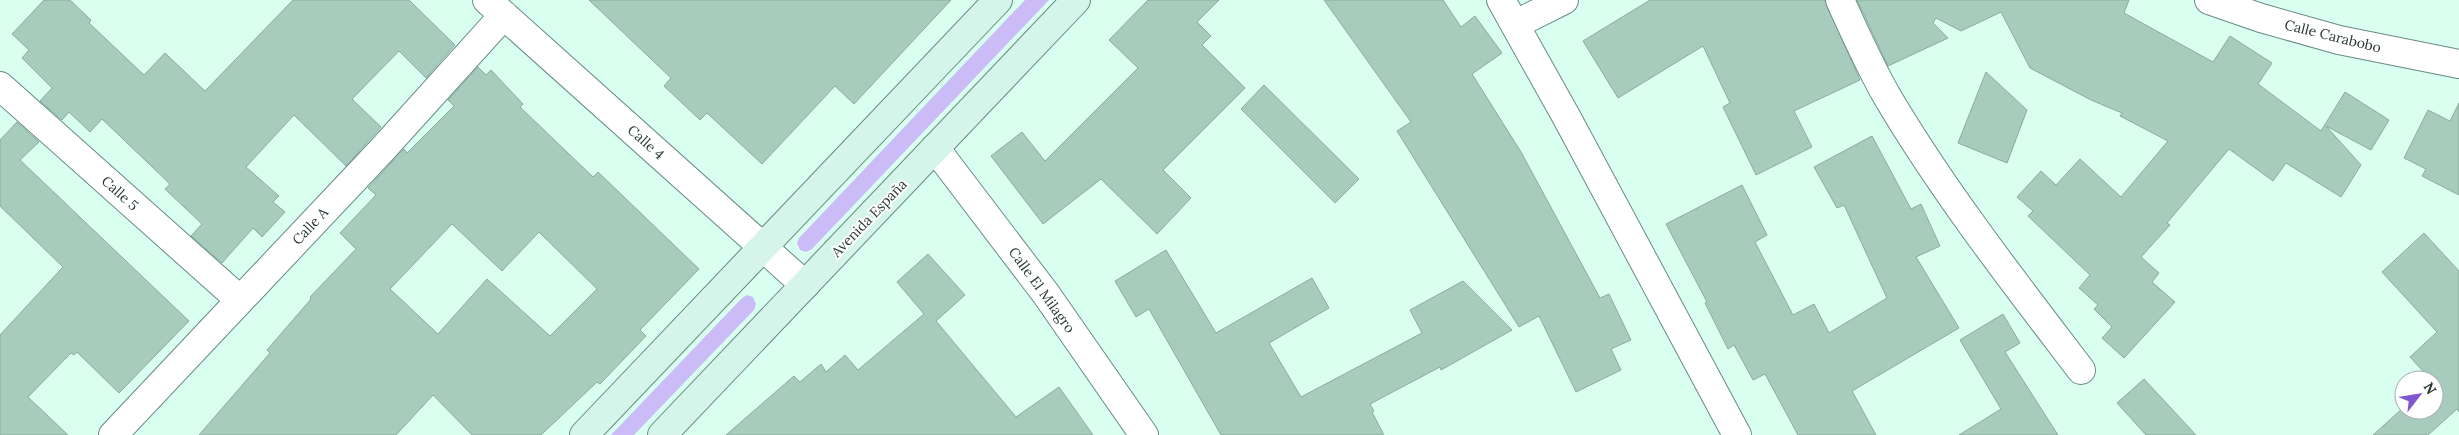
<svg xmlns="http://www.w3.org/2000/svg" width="2459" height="435" font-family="Lora,serif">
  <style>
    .green { fill: #cbbcf8 }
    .building { fill: #a7ccbd; stroke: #88ac9e; fill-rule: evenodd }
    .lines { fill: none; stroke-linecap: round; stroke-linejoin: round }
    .minor-casing { stroke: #688b7d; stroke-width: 30 }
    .secondary-casing { stroke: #688b7d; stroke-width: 30 }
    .minor { stroke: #fff; stroke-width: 28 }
    .secondary { stroke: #d5f5ea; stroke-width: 28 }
    .labels { text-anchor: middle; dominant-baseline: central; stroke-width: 4; stroke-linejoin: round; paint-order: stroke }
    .street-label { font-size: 14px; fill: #293832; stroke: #fff }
  </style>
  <rect width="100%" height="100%" fill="#d9fff0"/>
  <path class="green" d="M 1025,0 L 1049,0 L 812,249 L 806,252 L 800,250 L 797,243 L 799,238 Z
    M 747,295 L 753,297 L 756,304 L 754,310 L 634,435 L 611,435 L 742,298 Z"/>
  <path class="building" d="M 44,0 L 70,0 L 91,20 L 89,23 L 144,75 L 165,53 L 205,91 L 293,0 L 409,0 L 455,45 L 426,78 L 399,51 L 352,99 L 381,127 L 346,166 L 294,115 L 246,167 L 279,196 L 273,202 L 285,212 L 262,237 L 253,228 L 222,263 L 191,236 L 202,224 L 165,189 L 170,184 L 102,119 L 90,132 L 69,112 L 62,120 L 40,101 L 52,88 L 22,58 L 29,50 L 12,34 Z
    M 589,0 L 951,0 L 854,104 L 835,86 L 762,164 L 707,113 L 700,120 L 664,86 L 671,78 Z
    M 1148,0 L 1219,0 L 1197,22 L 1211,36 L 1202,45 L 1245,88 L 1163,170 L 1191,198 L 1157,234 L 1101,179 L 1043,224 L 991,156 L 1022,132 L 1045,161 L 1138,68 L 1109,40 Z
    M 1324,0 L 1443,0 L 1461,27 L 1475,16 L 1502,53 L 1472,74 L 1521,152 L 1600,298 L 1609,294 L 1631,340 L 1611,349 L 1621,370 L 1576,392 L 1539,316 L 1519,327 L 1397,131 L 1411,122 Z
    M 1650,0 L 1825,0 L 1860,80 L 1794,111 L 1812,147 L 1756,175 L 1723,107 L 1730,103 L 1703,46 L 1618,98 L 1583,41 Z
    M 1857,0 L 2129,0 L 2124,13 L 2213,62 L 2230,36 L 2272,63 L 2258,84 L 2321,131 L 2345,92 L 2389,120 L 2371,150 L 2326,126 L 2361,165 L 2341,197 L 2286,163 L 2273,181 L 2229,149 L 2167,223 L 2170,225 L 2141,257 L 2159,273 L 2152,282 L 2175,302 L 2124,358 L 2102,338 L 2112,327 L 2094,309 L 2098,305 L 2079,288 L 2090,275 L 2028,216 L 2033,211 L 2017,197 L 2041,171 L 2056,185 L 2080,159 L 2121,197 L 2168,141 L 2120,116 L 2122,113 L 2091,100 L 2030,68 L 2001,12 L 1961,31 L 1936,18 L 1933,23 L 1948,38 L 1888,66 Z
    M 478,67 L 486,75 L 491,70 L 523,104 L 520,107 L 593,177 L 598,172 L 699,269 L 640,330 L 646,336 L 600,384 L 597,382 L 541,435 L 472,435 L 433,395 L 396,435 L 199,435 L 270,353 L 267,350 L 311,299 L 310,297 L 356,249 L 340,233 L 376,195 L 368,188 L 404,149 L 407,153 L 454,106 L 448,100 ZM 452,224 L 502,271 L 539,232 L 597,289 L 550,336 L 487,279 L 438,334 L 390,289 Z
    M 1986,72 L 2027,110 L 2007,163 L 1958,143 Z
    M 1264,85 L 1359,179 L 1335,203 L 1241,109 Z
    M 2459,103 L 2459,195 L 2422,176 L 2426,169 L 2404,158 L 2428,110 L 2450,121 Z
    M 17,122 L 39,142 L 20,160 L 189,321 L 119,393 L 77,352 L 74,355 L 71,353 L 28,397 L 68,435 L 0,435 L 0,335 L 63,267 L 0,206 L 0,140 Z
    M 1872,136 L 1911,209 L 1921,204 L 1940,246 L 1916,257 L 1959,328 L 1852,391 L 1876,435 L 1798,435 L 1765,374 L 1753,380 L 1734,345 L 1728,349 L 1705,303 L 1707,302 L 1666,224 L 1742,185 L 1767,235 L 1755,242 L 1793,315 L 1814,304 L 1829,333 L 1887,298 L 1844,205 L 1837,208 L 1814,167 Z
    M 2424,233 L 2459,271 L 2459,412 L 2457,409 L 2428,435 L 2373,435 L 2404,407 L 2404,410 L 2434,410 L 2434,380 L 2431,380 L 2410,357 L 2437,332 L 2382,272 Z
    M 1166,250 L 1216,333 L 1312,278 L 1329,308 L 1269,343 L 1301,397 L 1422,333 L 1410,310 L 1463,281 L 1512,330 L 1441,370 L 1440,367 L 1370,404 L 1374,411 L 1372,412 L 1384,435 L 1221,435 L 1149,309 L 1136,317 L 1115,281 Z
    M 928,254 L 965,295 L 936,321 L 1016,417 L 1059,387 L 1093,435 L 726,435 L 794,376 L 800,382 L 821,364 L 826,372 L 845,355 L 858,370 L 924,314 L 897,282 Z
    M 2003,314 L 2020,343 L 2005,352 L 2058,435 L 1959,435 L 2001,409 L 1960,340 Z
    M 2144,379 L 2196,435 L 2146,435 L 2117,403 Z"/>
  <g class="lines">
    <defs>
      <path id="minor" d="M 487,0 L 805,285
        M 1501,0 L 1567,118 L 1737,435
        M 1840,0 C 1855,33 1870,67 1888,98 C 1945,194 2014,282 2081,370
        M 2209,0 L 2261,18 L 2339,40 L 2459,64
        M 1516,24 L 1564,0
        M 0,86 L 240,300
        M 935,148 L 1046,294 L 1144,435
        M 113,435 L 381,151 L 504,15"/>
      <path id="secondary" d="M 584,435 L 998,0
        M 662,435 L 1076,0"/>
    </defs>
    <use href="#minor" class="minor-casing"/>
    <use href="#secondary" class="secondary-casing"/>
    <use href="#minor" class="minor"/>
    <use href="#secondary" class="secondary"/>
  </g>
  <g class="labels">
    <g class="street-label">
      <text transform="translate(2333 36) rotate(14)">Calle Carabobo</text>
      <text transform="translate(646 142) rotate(42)">Calle 4</text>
      <text transform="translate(120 193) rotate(42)">Calle 5</text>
      <text transform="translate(869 218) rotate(-46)">Avenida España</text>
      <text transform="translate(310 226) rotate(-47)">Calle A</text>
      <text transform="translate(1042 290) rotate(54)">Calle El Milagro</text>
    </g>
  </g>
  <g transform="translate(2419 395) rotate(59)"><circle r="24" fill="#ffffff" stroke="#a9afad"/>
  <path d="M0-4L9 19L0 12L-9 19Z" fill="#8157d1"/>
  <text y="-8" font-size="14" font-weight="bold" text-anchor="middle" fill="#293832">N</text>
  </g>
</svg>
